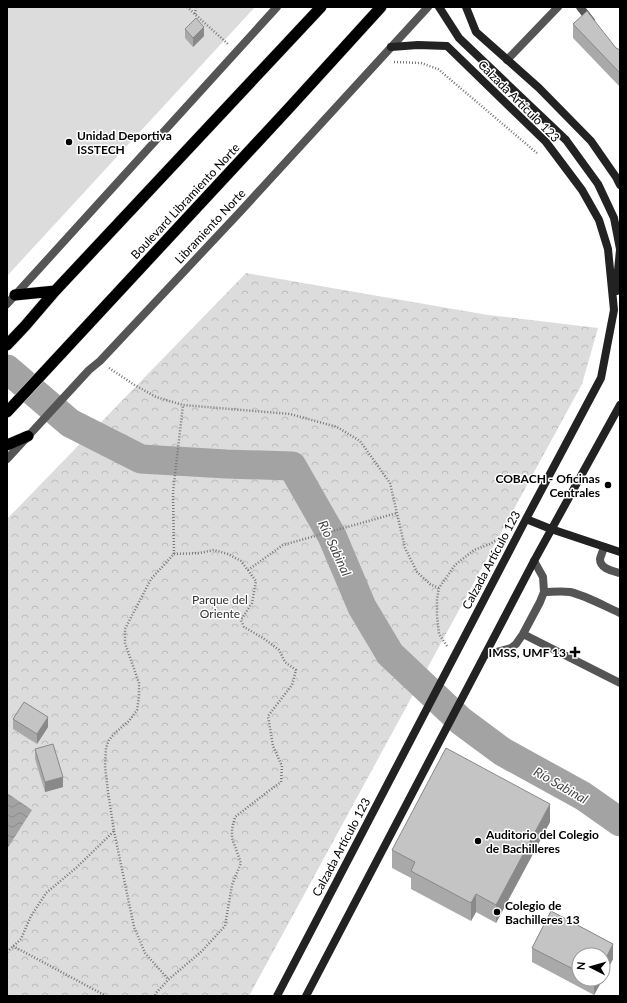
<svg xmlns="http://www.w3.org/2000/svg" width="627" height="1003" font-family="Lato,sans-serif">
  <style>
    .green { fill: #dcdcdc }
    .park { fill: url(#park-crowns) }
    .water { fill: url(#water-waves) }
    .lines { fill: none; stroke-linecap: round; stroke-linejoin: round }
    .river { stroke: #a3a3a3; stroke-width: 29 }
    .trunk-casing { stroke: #dbdbdb; stroke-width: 12 }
    .path { stroke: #777; stroke-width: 2.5; stroke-dasharray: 1 2; stroke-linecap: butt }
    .service { stroke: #555; stroke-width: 8 }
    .tertiary { stroke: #555; stroke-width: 8 }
    .secondary { stroke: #222; stroke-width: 8 }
    .trunk { stroke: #000; stroke-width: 11 }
    .wall { fill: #a9a9a9 }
    .shaded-wall { fill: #898989 }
    .building { fill: #c4c4c4; stroke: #898989 }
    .poi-dot { fill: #000; stroke: #fff; stroke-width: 1.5 }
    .labels { text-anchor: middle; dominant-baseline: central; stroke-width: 3; stroke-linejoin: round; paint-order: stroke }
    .street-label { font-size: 12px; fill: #000; stroke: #fff }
    .poi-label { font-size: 12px; font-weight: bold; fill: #000; stroke: #fff; text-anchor: start }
    .park-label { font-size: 12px; fill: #333; stroke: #fff }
    .water-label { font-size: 13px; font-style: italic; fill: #444; stroke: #fff }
  </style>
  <defs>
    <pattern id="park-crowns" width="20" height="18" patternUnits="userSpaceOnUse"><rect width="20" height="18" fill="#dcdcdc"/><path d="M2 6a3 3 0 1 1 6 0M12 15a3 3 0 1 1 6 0" fill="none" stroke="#bbb"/></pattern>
    <pattern id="water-waves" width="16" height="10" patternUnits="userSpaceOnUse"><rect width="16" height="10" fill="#a3a3a3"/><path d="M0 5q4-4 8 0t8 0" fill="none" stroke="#8b8b8b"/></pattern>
  </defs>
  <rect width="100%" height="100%" fill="#fff"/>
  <path class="green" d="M 7,7 L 255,7 L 7,276 Z"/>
  <path class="park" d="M 246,273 L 488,315 L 598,328 L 582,384 L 249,996 L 7,996 L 7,519 Z"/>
  <path class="water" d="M 7,793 L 32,810 L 7,849 Z"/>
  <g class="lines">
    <path class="river" d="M 7,369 L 70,423 L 141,459 L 226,464 L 292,466 L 332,536 L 362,607 L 390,654 L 461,721 L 503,752 L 583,796 L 620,822"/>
    <defs>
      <path id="trunk" d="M 15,295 L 55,291
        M 7,345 L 25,326 L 55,291 L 321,7
        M 7,412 L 290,107 L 381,7
        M 7,445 L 28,436"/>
    </defs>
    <use href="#trunk" class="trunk-casing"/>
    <path class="path" d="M 187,7 L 228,44
      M 195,14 L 196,7
      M 394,62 L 421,63 L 438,69 L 538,154
      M 109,368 L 133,384 L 156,397 L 183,405 L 290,414 L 337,427 L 360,441 L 390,483 L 405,548 L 417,572 L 430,584 L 439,588
      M 174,554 L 173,492 L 183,405
      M 248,570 L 283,545 L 397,513
      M 447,646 L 439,634 L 437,616 L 437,599 L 439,588 L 455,565 L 474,550 L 490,544 L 503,536
      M 114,831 L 134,927 L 145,953 L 168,979
      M 13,946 L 106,996
      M 7,952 L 21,939 L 31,916 L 46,893 L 76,868 L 114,831 L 108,792 L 105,766 L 106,748 L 109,740 L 116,732 L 129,721 L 137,710 L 139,697 L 139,683 L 125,643 L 125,629 L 151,579 L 174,554 L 200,553 L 214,550 L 228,554 L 241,561 L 256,581 L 252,603 L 241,620 L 244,627 L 263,638 L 279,650 L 285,662 L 296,670 L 292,685 L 268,716 L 273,746 L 282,766 L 281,782 L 266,793 L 235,817 L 232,829 L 232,838 L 241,863 L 232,885 L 225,926 L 202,951 L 168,980 L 156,993 L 155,996"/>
    <path class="service" d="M 580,7 L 591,21
      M 507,60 L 558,7
      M 604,547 C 603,551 601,555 600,559 C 600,569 613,571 620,573
      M 544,592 C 552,592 561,591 570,592 C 587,596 604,606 620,613
      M 523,634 L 620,683
      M 485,655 L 511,648 L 516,644 L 523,634 L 540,602 L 544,592 L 543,577 L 534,561"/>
    <path class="tertiary" d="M 7,304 L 277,7
      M 7,459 L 89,370 L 100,361 L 239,213 L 428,7"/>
    <path class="secondary" d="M 439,7 L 441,10 L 459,38 L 566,140 L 598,184 L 614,218 L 620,249
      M 466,7 L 476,32 L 539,88 L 591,141 L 616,177 L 620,185
      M 616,291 L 620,250
      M 526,519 L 551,529 L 620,552
      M 277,996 L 526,519 L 601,378 L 614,310 L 608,249 L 599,220 L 582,190 L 546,142 L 447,46 L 418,45 L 391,47
      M 306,996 L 534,561 L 620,405"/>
    <use href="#trunk" class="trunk"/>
  </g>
  <path class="wall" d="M 573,24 L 620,50 L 620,87 L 573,38 Z
    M 185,29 L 204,36 L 193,47 L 185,38 Z
    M 13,719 L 48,727 L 37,744 L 13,729 Z
    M 35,749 L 63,787 L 45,792 L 35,759 Z
    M 550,822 L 496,923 L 476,912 L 471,921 L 411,889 L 411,878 L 392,868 L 392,850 Z
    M 551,911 L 613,944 L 613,959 L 603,978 L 603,955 L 579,955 L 579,979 L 603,979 L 594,995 L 532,962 L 532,948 Z"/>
  <path class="shaded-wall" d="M 204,27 L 204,36 L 193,47 L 193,38 Z
    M 48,717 L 48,727 L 37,744 L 37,734 Z
    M 8,720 L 8,730 L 7,730 L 7,721 Z
    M 63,777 L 63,787 L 45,792 L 45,782 Z
    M 550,804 L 550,822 L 496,923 L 496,905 Z
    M 476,894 L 476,912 L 471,921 L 471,903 Z
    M 613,944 L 613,959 L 603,978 L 603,964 Z
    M 595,979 L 603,979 L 594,995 L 594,981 Z"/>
  <path class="building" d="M 587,11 L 616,48 L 620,50 L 620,73 L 573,24 Z
    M 196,18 L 204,27 L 193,38 L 185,29 Z
    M 24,702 L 48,717 L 37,734 L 13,719 Z
    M 53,744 L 63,777 L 45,782 L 35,749 Z
    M 446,748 L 550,804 L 496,905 L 476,894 L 471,903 L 411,871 L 415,862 L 392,850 Z
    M 551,911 L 613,944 L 603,964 L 603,955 L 579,955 L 579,972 L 532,948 Z"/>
  <g class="poi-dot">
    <circle cx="69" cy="142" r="4"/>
    <circle cx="608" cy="485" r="4"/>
    <path d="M573 646h4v4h4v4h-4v4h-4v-4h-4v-4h4z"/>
    <circle cx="478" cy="841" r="4"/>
    <circle cx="497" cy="912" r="4"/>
  </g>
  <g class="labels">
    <g class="street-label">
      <text transform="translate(519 101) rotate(45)">Calzada Artículo 123</text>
      <text transform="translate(185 201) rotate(-47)">Boulevard Libramiento Norte</text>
      <text transform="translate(210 226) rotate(-47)">Libramiento Norte</text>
      <text transform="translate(491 560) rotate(-62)">Calzada Artículo 123</text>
      <text transform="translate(341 847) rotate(-62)">Calzada Artículo 123</text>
    </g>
    <g class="poi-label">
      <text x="77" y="135">Unidad Deportiva<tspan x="77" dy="14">ISSTECH</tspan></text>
      <text x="600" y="478" text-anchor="end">COBACH - Oficinas<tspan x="600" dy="14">Centrales</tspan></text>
      <text x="566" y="652" text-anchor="end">IMSS, UMF 13</text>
      <text x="486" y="834">Auditorio del Colegio<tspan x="486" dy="14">de Bachilleres</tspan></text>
      <text x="505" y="905">Colegio de<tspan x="505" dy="14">Bachilleres 13</tspan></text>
    </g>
    <g class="park-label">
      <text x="220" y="599">Parque del<tspan x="220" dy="14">Oriente</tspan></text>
    </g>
    <g class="water-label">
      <text transform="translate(335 548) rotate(65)">Río Sabinal</text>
      <text transform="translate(561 785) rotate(30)">Río Sabinal</text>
    </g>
  </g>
  <rect width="627" height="1003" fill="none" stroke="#000000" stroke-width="16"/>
  <g transform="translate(591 967) rotate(276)"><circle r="19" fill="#ffffff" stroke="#999999"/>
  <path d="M0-3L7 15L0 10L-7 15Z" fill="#000000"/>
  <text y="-6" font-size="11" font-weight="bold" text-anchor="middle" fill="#000000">N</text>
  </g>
</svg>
